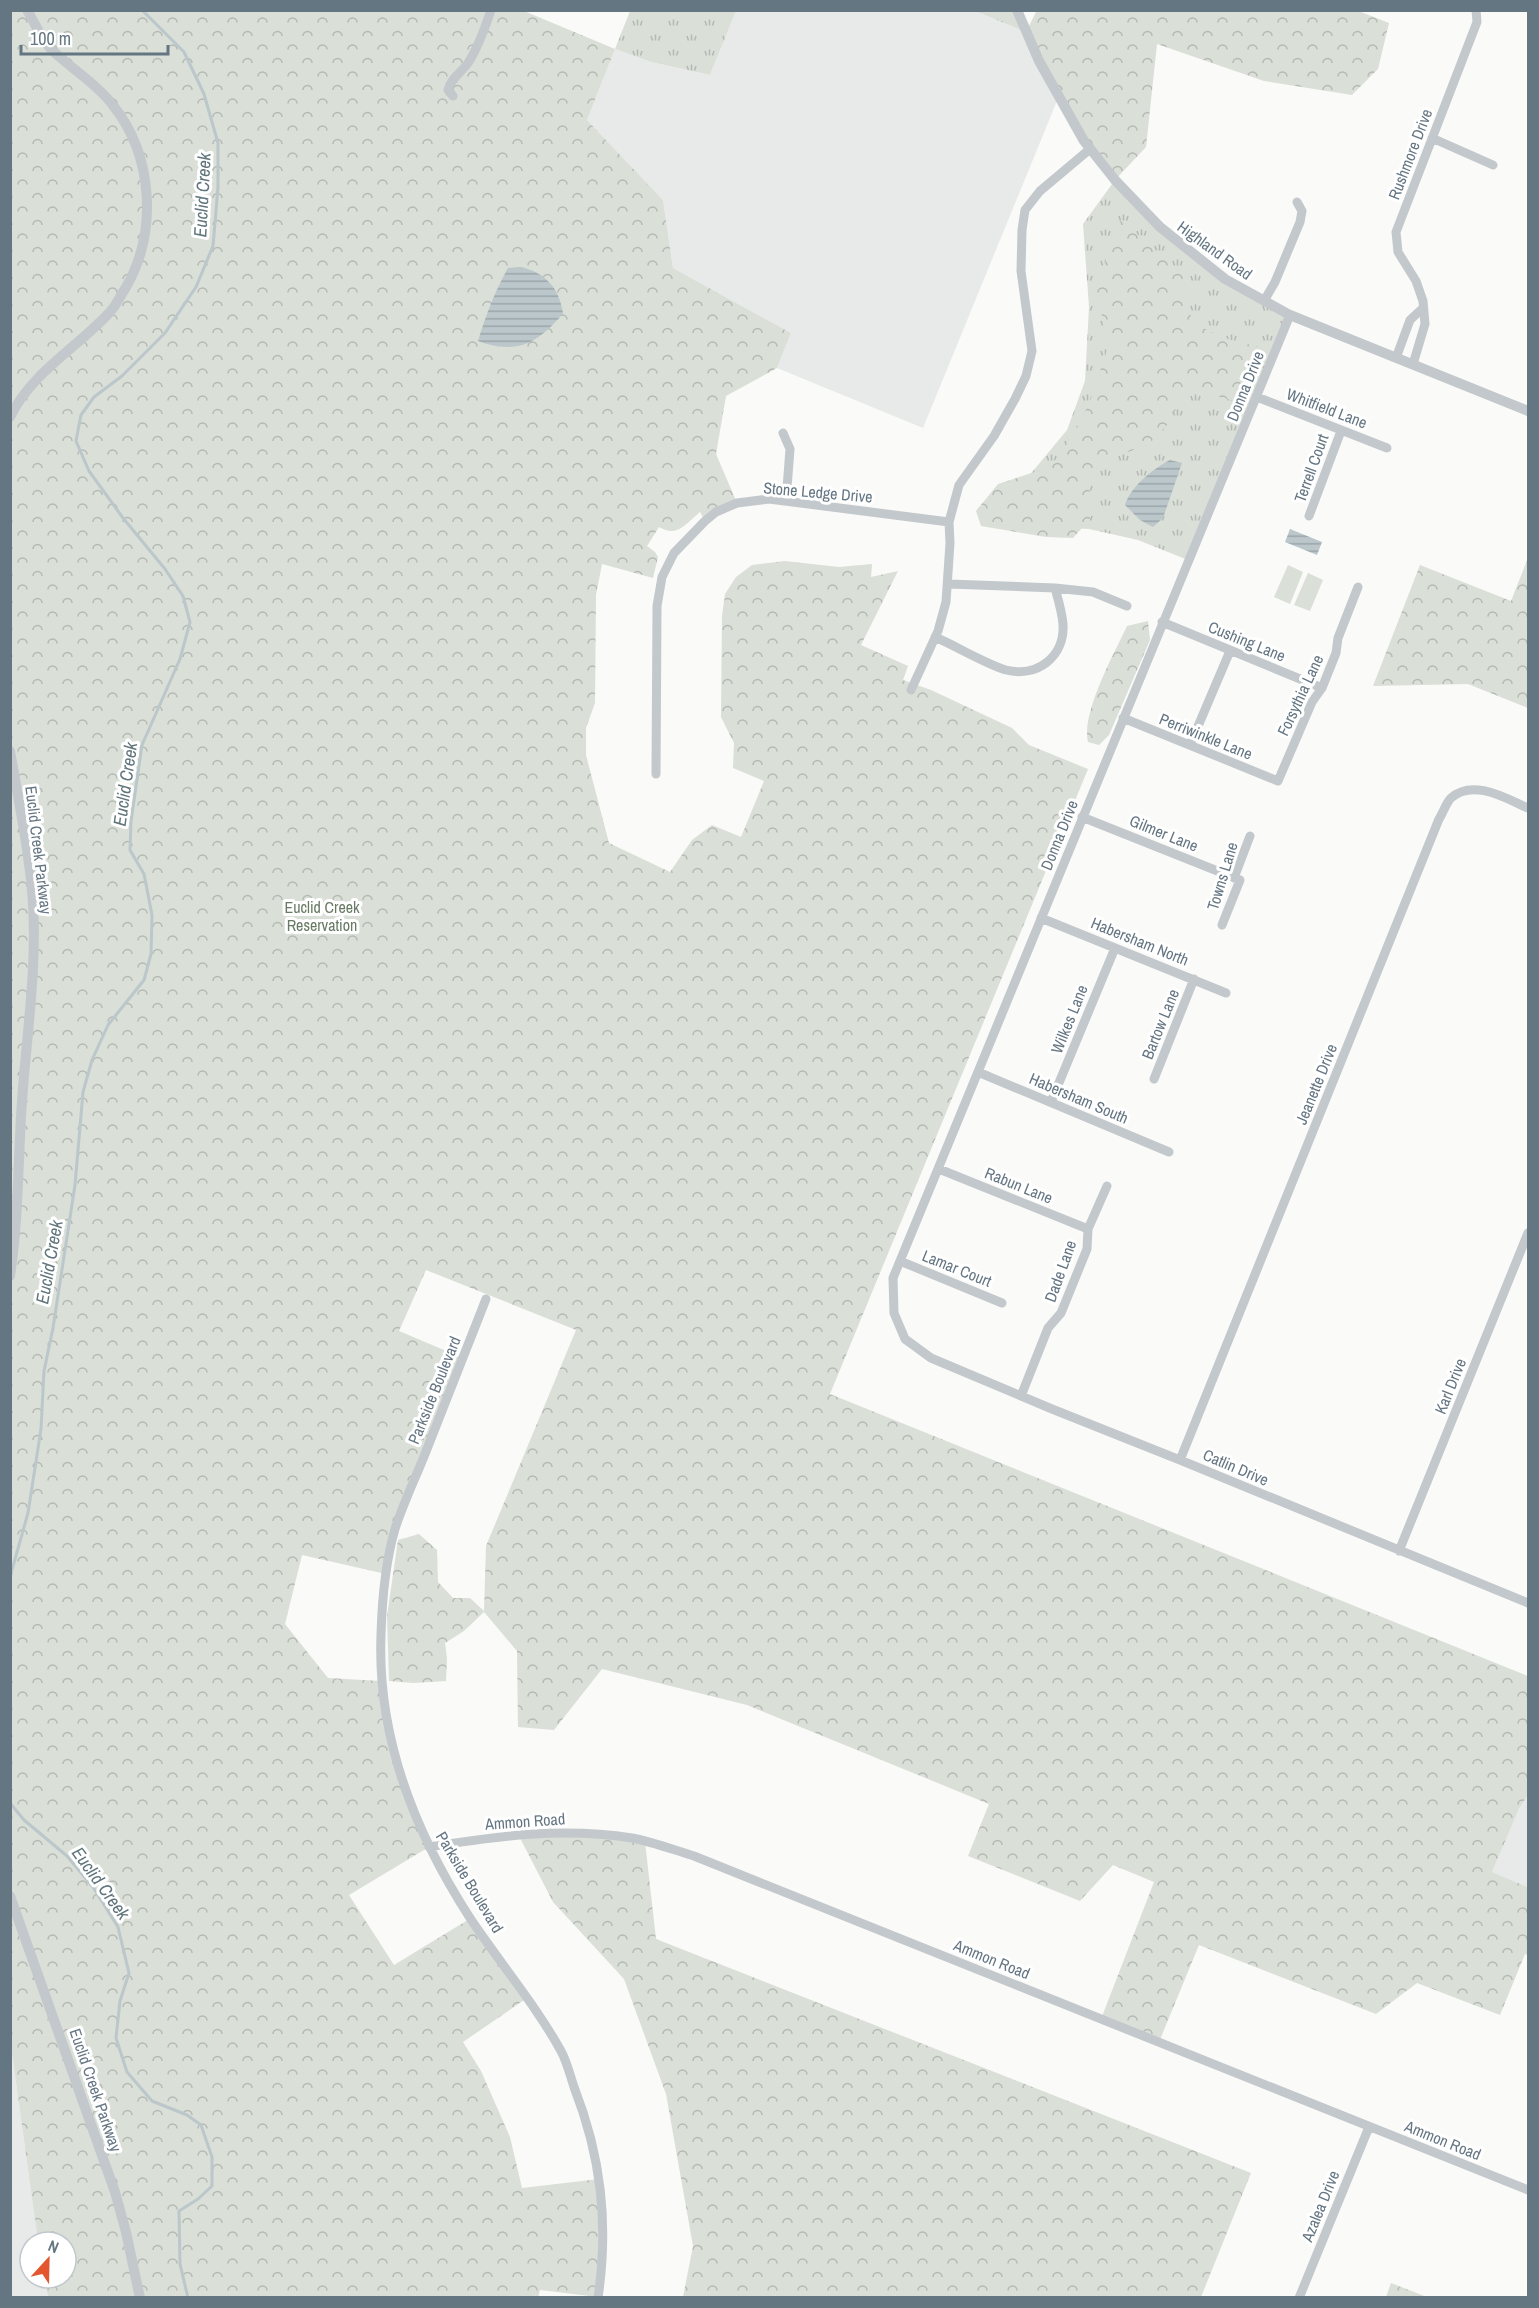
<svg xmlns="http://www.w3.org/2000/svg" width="1539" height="2308" font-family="'Archivo Narrow',sans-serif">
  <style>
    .built { fill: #e8e9e9 }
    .grass { fill: url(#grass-tufts) }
    .forest { fill: url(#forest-crowns) }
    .pitch { fill: #dadfd7 }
    .water { fill: url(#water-rules) }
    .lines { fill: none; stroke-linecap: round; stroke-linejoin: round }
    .stream { stroke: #bbc7cb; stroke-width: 3 }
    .minor { stroke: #c3c8cc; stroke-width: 9 }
    .tertiary { stroke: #c3c8cc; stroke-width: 10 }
    .labels { text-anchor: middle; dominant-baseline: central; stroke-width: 6; stroke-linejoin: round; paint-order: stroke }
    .street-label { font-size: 16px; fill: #657683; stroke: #fff }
    .park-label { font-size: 16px; fill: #687a64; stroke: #fff }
    .water-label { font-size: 18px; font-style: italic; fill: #60757c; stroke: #fff }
  </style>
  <defs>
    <pattern id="grass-tufts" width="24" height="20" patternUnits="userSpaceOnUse" patternTransform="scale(1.5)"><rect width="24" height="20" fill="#dadfd7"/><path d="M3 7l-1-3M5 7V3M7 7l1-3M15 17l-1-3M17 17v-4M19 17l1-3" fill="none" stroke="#b4b9b4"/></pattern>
    <pattern id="forest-crowns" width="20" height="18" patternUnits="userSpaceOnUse" patternTransform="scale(1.5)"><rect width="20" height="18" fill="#dadfd7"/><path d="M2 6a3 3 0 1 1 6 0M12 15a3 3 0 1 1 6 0" fill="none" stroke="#b4b9b4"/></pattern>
    <pattern id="water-rules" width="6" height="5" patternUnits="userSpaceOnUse" patternTransform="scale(1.5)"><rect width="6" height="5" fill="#bbc7cb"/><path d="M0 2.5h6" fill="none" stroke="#9ca6aa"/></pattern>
  </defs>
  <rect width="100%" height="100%" fill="#fafaf8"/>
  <path class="built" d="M 736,11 L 975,11 L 1026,32 L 1059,96 L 923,428 L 777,368 L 791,333 L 673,268 L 663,200 L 587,120 L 615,49 L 651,62 L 710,75 Z
    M 1528,1795 L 1528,1887 L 1492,1872 L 1519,1809 Z
    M 10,2039 L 38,2242 L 30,2242 L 30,2278 L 44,2278 L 48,2297 L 11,2297 Z"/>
  <path class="grass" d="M 630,11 L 630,10 L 736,11 L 710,75 L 651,62 L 615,49 Z
    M 975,11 L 1017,11 L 1026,32 Z
    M 1115,180 L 1225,279 L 1290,315 L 1188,560 L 1138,540 L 1089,529 L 1005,524 L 1028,477 L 1067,430 L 1085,381 L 1089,307 L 1083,224 Z"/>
  <path class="forest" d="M 1037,10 L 1356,10 L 1389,23 L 1378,69 L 1352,95 L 1264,81 L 1157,44 L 1146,147 L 1115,180 L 1084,141 L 1026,32 Z
    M 10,11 L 524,11 L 615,49 L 587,120 L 663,200 L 673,268 L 791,333 L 777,368 L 726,396 L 716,454 L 737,503 L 705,521 L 700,512 C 685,524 678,538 659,527 L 647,546 L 655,552 L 658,557 L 653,578 L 602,564 L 596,595 L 595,703 L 586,728 L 586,755 L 609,843 L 670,872 L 692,840 L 712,825 L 741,837 L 764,781 L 733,768 L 734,743 L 721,717 L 722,616 L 725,594 L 736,577 L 752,565 L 785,561 L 839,567 L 872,564 L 871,577 L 898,571 L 861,645 L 908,666 L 903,680 L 931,690 L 1012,728 L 1029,745 L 1088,769 L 830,1394 L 1528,1676 L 1528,1795 L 1519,1809 L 1492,1872 L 1528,1887 L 1528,1955 L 1525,1954 L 1500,2015 L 1417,1983 L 1376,2014 L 1199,1945 L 1159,2042 L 1101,2019 L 1154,1882 L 1113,1865 L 1080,1901 L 968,1856 L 989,1804 L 747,1705 L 602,1669 L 554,1730 L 518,1727 L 517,1651 L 484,1612 L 464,1631 L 445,1643 L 447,1658 L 446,1681 L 413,1683 L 389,1681 L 387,1616 L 398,1540 L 419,1534 L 437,1550 L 438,1582 L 453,1598 L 470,1598 L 484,1611 L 486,1546 L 576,1330 L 426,1270 L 399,1331 L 463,1358 L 395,1529 L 386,1574 L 302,1555 L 285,1624 L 328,1678 L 381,1681 L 389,1730 L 429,1847 L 349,1895 L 394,1965 L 471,1918 L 527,1998 L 463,2042 L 481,2071 L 510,2137 L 522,2188 L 599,2179 L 598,2297 L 540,2290 L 538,2298 L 48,2297 L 44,2278 L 66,2278 L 66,2242 L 38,2242 L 10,2039 Z
    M 1121,220 L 1183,274 C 1184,285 1184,297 1187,307 C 1193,333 1239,343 1262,347 L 1263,364 L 1239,402 L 1201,392 L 1182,396 L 1170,422 L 1149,444 L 1110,459 L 1089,478 L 1091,518 L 1073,538 L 1046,537 L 981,526 L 976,511 L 998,484 L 1050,467 L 1065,447 L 1089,404 L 1109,344 L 1095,288 Z
    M 1528,558 L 1528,708 L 1468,684 L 1373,686 L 1420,565 L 1511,601 Z
    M 1148,621 L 1150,640 L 1109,735 L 1099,745 L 1088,742 C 1081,713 1114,654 1127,626 Z
    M 566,1831 L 645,1842 L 656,1939 L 1251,2173 L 1201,2297 L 683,2297 L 693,2246 L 666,2094 L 624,1979 L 553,1902 L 518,1834 Z
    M 1391,2283 L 1427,2297 L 1386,2297 Z"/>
  <path class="pitch" d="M 1288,565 L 1303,572 L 1290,604 L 1274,597 Z
    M 1308,573 L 1323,580 L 1310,611 L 1294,605 Z"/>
  <path class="water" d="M 521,267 C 546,273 559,288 563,313 C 538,344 516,355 478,341 C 486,315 495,291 508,268 Z
    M 1170,460 L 1182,463 L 1163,518 L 1153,527 L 1140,520 L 1125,505 C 1131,486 1153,469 1170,460 Z
    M 1290,529 L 1322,542 L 1317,555 L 1285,542 Z"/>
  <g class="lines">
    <path class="stream" d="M 10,1577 L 28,1513 L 41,1429 L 44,1371 L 53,1328 L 75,1185 L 83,1092 L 92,1060 L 108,1025 L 144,980 L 151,954 L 152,915 L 144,874 L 130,850 L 131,821 L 142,745 L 180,659 L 190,622 L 183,596 L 165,569 L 123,518 L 89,471 L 76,441 L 81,415 L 94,397 L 122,376 L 165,333 L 196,287 L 213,246 L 218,187 L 218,143 L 204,94 L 184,52 L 142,10
      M 10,1803 L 24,1820 L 67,1856 L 93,1887 L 118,1927 L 129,1973 L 120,2001 L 116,2038 L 127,2072 L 152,2101 L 187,2115 L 201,2125 L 212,2157 L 212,2186 L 198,2199 L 179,2211 L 180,2264 L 188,2298"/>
    <path class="minor" d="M 453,96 L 448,90 C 451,78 461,73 468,63 C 478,48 485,28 491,10
      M 1432,138 L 1493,165
      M 1264,301 L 1275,282 L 1300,222 L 1302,211 L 1297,202
      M 1290,315 L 893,1278 L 894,1313 L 905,1339 L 931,1358 L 1052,1409 L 1180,1460 L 1528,1603
      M 1396,358 L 1410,320 L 1423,308
      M 1413,364 L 1425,324 L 1423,301 L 1416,281 L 1398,252 L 1396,232 L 1477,22 L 1476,10
      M 1257,397 L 1387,448
      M 783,433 L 790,449 L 786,501
      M 1309,516 L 1341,431
      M 949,584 L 1055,588 L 1093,592 L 1127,606
      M 1162,622 L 1322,688
      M 935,637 C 956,646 986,664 1006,670 C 1038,678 1065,656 1063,624 C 1062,612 1058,599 1055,588
      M 911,690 L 938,631 L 946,602 L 950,543 L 949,522 L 959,485 L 994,436 L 1015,399 L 1026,376 L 1032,351 L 1021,271 L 1022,230 L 1025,210 L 1040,191 L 1090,149
      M 1123,718 L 1278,781 L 1312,702 L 1322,688 L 1336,653 L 1338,638 L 1358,587
      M 1190,745 L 1230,651
      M 656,774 L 657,606 L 662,577 L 674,553 L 705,521 L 716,512 L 737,503 L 769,499 L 949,522
      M 1082,817 L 1240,880 L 1222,925
      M 1234,878 L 1250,836
      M 1041,918 L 1226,993
      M 978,1072 L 1169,1152
      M 1154,1079 L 1194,979
      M 1051,1102 L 1115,948
      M 939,1169 L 1088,1229
      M 900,1261 L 1002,1303
      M 486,1299 C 466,1351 445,1402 425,1454 C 415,1479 403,1504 395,1529 C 385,1563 382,1600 381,1635 C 377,1738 415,1833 470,1918 C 500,1963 535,2004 561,2051 C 567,2062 570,2075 574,2087 C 601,2156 609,2223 598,2298
      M 1021,1396 L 1048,1328 L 1061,1313 L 1087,1249 L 1088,1229 L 1107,1186
      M 1180,1460 L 1439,819 C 1443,813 1446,803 1451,798 C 1473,778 1507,799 1528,808
      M 1399,1551 L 1528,1233
      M 429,1847 C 497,1836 563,1827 632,1838 C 653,1842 674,1850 694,1856 L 1528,2190
      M 1299,2298 L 1369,2127"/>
    <path class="tertiary" d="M 1017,10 L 1039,61 L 1084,141 L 1115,180 L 1160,227 L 1225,279 L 1290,315 L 1528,411
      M 10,417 C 32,372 77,348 110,312 C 116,306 120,296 125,289 C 158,233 154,156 112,104 C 96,83 70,68 51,49 C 41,39 35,23 27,10
      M 10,751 C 18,797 28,844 32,890 C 39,966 25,1041 21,1117 C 18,1170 18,1223 10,1276
      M 10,1896 L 115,2192 L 126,2232 L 140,2298"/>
  </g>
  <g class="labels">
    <g class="street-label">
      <text transform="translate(1410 154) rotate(-69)">Rushmore Drive</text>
      <text transform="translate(1215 250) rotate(36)">Highland Road</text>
      <text transform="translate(1245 386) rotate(-68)">Donna Drive</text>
      <text transform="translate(1327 408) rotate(21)">Whitfield Lane</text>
      <text transform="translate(1311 468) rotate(-70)">Terrell Court</text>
      <text transform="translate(818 492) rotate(5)">Stone Ledge Drive</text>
      <text transform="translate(1247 641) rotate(22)">Cushing Lane</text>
      <text transform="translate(1300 695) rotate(-65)">Forsythia Lane</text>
      <text transform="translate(1206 736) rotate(22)">Perriwinkle Lane</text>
      <text transform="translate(1164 833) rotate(22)">Gilmer Lane</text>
      <text transform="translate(1059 835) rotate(-68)">Donna Drive</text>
      <text transform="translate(39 850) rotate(83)">Euclid Creek Parkway</text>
      <text transform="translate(1222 876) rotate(-73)">Towns Lane</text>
      <text transform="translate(1140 941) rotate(22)">Habersham North</text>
      <text transform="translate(1069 1019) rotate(-68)">Wilkes Lane</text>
      <text transform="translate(1160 1024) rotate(-68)">Bartow Lane</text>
      <text transform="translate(1316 1084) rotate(-68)">Jeanette Drive</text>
      <text transform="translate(1079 1098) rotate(23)">Habersham South</text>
      <text transform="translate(1019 1185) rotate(22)">Rabun Lane</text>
      <text transform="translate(957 1268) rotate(22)">Lamar Court</text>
      <text transform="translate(1060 1271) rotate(-70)">Dade Lane</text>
      <text transform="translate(1450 1386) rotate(-68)">Karl Drive</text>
      <text transform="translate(434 1390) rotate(-68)">Parkside Boulevard</text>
      <text transform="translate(1236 1467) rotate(23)">Catlin Drive</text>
      <text transform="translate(525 1821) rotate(-4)">Ammon Road</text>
      <text transform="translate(470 1882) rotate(59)">Parkside Boulevard</text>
      <text transform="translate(992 1959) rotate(22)">Ammon Road</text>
      <text transform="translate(96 2090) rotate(71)">Euclid Creek Parkway</text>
      <text transform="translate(1443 2140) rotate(22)">Ammon Road</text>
      <text transform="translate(1320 2206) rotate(-68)">Azalea Drive</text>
    </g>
    <g class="park-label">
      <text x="322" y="907">Euclid Creek<tspan x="322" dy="18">Reservation</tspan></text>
    </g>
    <g class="water-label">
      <text transform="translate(202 195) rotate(-87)">Euclid Creek</text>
      <text transform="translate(125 784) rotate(-82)">Euclid Creek</text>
      <text transform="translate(49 1262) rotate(-80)">Euclid Creek</text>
      <text transform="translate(101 1883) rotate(54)">Euclid Creek</text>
    </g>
  </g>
  <rect width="1539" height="2308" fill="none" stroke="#657683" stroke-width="24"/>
  <g transform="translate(48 2260) rotate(22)"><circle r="28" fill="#ffffff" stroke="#c1c8cd" stroke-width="1.5"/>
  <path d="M0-4.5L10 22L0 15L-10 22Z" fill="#e4572e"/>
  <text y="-9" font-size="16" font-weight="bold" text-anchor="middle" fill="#657683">N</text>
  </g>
  <path d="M21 45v9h147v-9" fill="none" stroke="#657683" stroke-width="3"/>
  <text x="30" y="45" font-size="18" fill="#657683" stroke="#ffffff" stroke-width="4.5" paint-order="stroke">100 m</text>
</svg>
